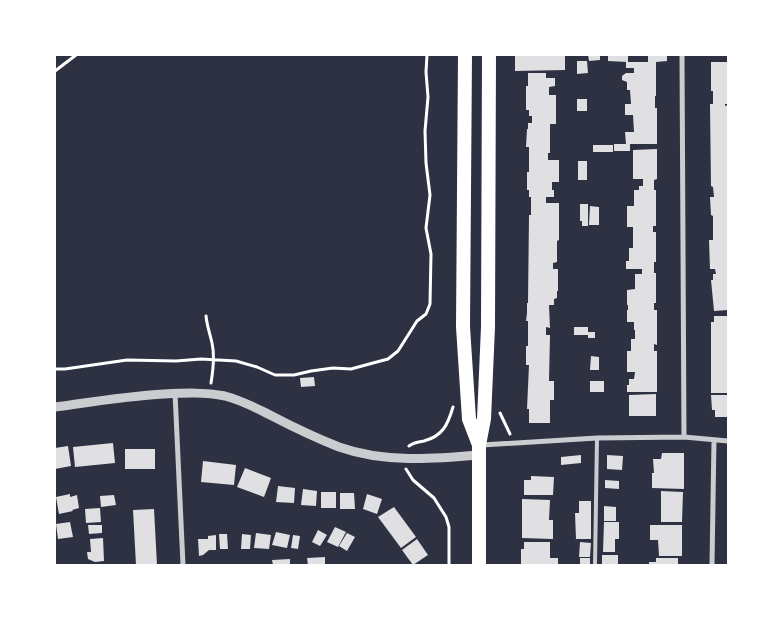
<svg xmlns="http://www.w3.org/2000/svg" width="783" height="620" font-family="'Fira Sans',sans-serif">
  <style>
    .building { fill: #e0e0e3 }
    .lines { fill: none; stroke-linecap: round; stroke-linejoin: round }
    .path { stroke: #fff; stroke-width: 3 }
    .service { stroke: #caccd0; stroke-width: 4 }
    .minor { stroke: #caccd0; stroke-width: 5 }
    .tertiary { stroke: #caccd0; stroke-width: 9 }
    .trunk { stroke: #fff; stroke-width: 14 }
  </style>
  <rect width="100%" height="100%" fill="#2d3142"/>
  <path class="building" d="M 515,55 L 565,55 L 565,70 L 515,71 Z
    M 588,55 L 600,55 L 600,60 L 589,61 Z
    M 608,55 L 628,56 L 628,62 L 608,61 Z
    M 648,55 L 667,55 L 667,61 L 656,62 L 656,96 L 655,96 L 655,108 L 657,108 L 657,144 L 630,144 L 630,151 L 614,151 L 614,144 L 626,144 L 625,132 L 634,132 L 633,115 L 625,115 L 625,104 L 631,104 L 630,90 L 627,90 L 627,82 L 622,80 L 622,76 L 626,73 L 634,73 L 634,68 L 626,68 L 626,62 L 648,62 Z
    M 577,61 L 587,61 L 588,73 L 577,74 Z
    M 711,62 L 728,62 L 728,104 L 725,104 L 725,106 L 728,105 L 728,310 L 714,311 L 711,280 L 713,280 L 713,274 L 716,274 L 715,269 L 710,269 L 709,240 L 713,240 L 713,216 L 711,215 L 710,197 L 714,197 L 713,187 L 711,186 L 710,104 L 713,104 L 713,91 L 711,91 Z
    M 528,73 L 546,73 L 546,78 L 555,78 L 555,86 L 549,87 L 549,95 L 556,95 L 556,124 L 550,124 L 550,153 L 548,153 L 548,160 L 559,160 L 559,182 L 552,182 L 552,190 L 554,190 L 554,197 L 546,197 L 546,203 L 559,203 L 559,240 L 557,241 L 557,262 L 553,263 L 553,269 L 558,269 L 558,291 L 557,291 L 557,298 L 554,299 L 554,305 L 549,305 L 550,328 L 546,327 L 546,335 L 550,335 L 549,381 L 554,381 L 554,400 L 550,400 L 550,423 L 529,423 L 529,409 L 527,409 L 529,365 L 526,365 L 526,346 L 528,346 L 528,321 L 526,321 L 527,313 L 527,303 L 528,303 L 529,215 L 531,215 L 531,197 L 529,197 L 529,190 L 527,190 L 527,172 L 529,172 L 529,147 L 526,147 L 527,129 L 528,129 L 528,123 L 532,123 L 532,116 L 529,116 L 529,110 L 526,110 L 526,86 L 528,86 Z
    M 577,99 L 587,99 L 587,111 L 577,111 Z
    M 593,145 L 613,145 L 613,152 L 593,152 Z
    M 657,149 L 657,179 L 654,180 L 654,190 L 656,190 L 656,226 L 653,226 L 653,232 L 656,232 L 656,262 L 654,262 L 654,273 L 656,273 L 656,303 L 654,303 L 654,310 L 657,310 L 657,345 L 654,344 L 654,351 L 657,351 L 657,392 L 627,392 L 627,385 L 629,385 L 629,379 L 634,379 L 635,372 L 627,372 L 627,351 L 631,351 L 631,339 L 635,339 L 635,330 L 634,330 L 634,322 L 627,322 L 627,310 L 628,310 L 628,305 L 627,305 L 627,290 L 635,289 L 635,274 L 642,274 L 642,269 L 626,269 L 626,261 L 629,261 L 629,248 L 633,248 L 633,227 L 627,227 L 627,206 L 634,206 L 634,190 L 639,190 L 639,186 L 643,186 L 643,179 L 633,179 L 633,150 Z
    M 578,161 L 587,161 L 587,180 L 578,180 Z
    M 580,204 L 588,204 L 588,226 L 582,226 L 582,221 L 580,221 Z
    M 590,206 L 599,207 L 599,225 L 589,225 Z
    M 714,316 L 728,316 L 728,393 L 711,393 L 711,322 L 714,322 Z
    M 574,327 L 588,327 L 588,332 L 595,332 L 595,338 L 588,338 L 588,335 L 574,335 Z
    M 591,356 L 599,357 L 599,370 L 590,370 Z
    M 314,377 L 315,386 L 301,387 L 300,378 Z
    M 590,381 L 604,381 L 604,392 L 590,392 Z
    M 656,394 L 656,416 L 629,416 L 629,395 Z
    M 711,395 L 728,395 L 728,417 L 715,417 L 715,410 L 712,410 Z
    M 113,443 L 115,463 L 75,467 L 73,447 Z
    M 68,446 L 71,466 L 55,469 L 55,448 Z
    M 125,449 L 155,449 L 155,469 L 125,469 Z
    M 662,453 L 684,453 L 684,489 L 652,488 L 652,473 L 654,473 L 653,459 L 661,459 Z
    M 581,455 L 581,463 L 561,465 L 561,457 Z
    M 607,455 L 623,456 L 622,470 L 607,469 Z
    M 203,461 L 236,465 L 234,485 L 201,482 Z
    M 245,468 L 271,478 L 264,497 L 237,487 Z
    M 531,476 L 554,477 L 553,495 L 524,495 L 524,480 L 531,480 Z
    M 605,480 L 619,481 L 619,489 L 605,488 Z
    M 278,486 L 295,488 L 294,503 L 276,502 Z
    M 303,489 L 317,491 L 316,506 L 301,505 Z
    M 661,491 L 683,492 L 682,522 L 661,522 Z
    M 321,492 L 336,492 L 336,508 L 321,508 Z
    M 340,493 L 354,493 L 355,509 L 340,509 Z
    M 70,494 L 70,497 L 77,495 L 79,508 L 72,510 L 73,511 L 59,514 L 56,497 Z
    M 367,494 L 382,499 L 377,514 L 363,509 Z
    M 114,495 L 116,505 L 101,507 L 100,496 Z
    M 522,499 L 550,500 L 549,520 L 553,520 L 553,539 L 522,538 Z
    M 579,501 L 591,501 L 591,539 L 576,539 L 575,513 L 579,513 Z
    M 604,506 L 616,507 L 616,521 L 604,521 Z
    M 394,507 L 416,537 L 401,548 L 378,517 Z
    M 100,508 L 101,522 L 86,523 L 85,509 Z
    M 154,509 L 157,565 L 136,565 L 133,510 Z
    M 70,522 L 73,537 L 58,539 L 56,524 Z
    M 604,522 L 619,522 L 619,539 L 615,539 L 615,552 L 603,552 Z
    M 88,525 L 102,525 L 102,533 L 89,534 Z
    M 650,525 L 682,525 L 682,556 L 659,556 L 658,540 L 650,540 Z
    M 335,527 L 346,532 L 338,547 L 327,542 Z
    M 318,530 L 327,535 L 320,546 L 312,542 Z
    M 276,532 L 290,535 L 287,548 L 272,545 Z
    M 256,533 L 271,535 L 269,549 L 254,548 Z
    M 347,533 L 355,537 L 347,551 L 339,546 Z
    M 219,534 L 227,534 L 228,549 L 220,549 Z
    M 242,534 L 251,535 L 250,549 L 241,549 Z
    M 216,535 L 216,550 L 209,550 L 203,555 L 199,556 L 198,539 L 208,539 L 208,536 Z
    M 293,535 L 300,536 L 298,549 L 291,548 Z
    M 103,538 L 104,561 L 95,562 L 88,559 L 87,552 L 91,552 L 90,539 Z
    M 417,539 L 428,555 L 413,565 L 402,550 Z
    M 524,542 L 550,542 L 550,558 L 558,558 L 558,565 L 521,565 L 521,549 L 524,549 Z
    M 580,542 L 591,543 L 590,557 L 579,557 Z
    M 602,555 L 618,555 L 618,565 L 602,565 Z
    M 325,557 L 325,565 L 308,565 L 307,558 Z
    M 580,558 L 590,558 L 590,565 L 580,565 Z
    M 656,558 L 678,558 L 678,565 L 649,565 L 649,562 L 656,562 Z
    M 290,559 L 290,565 L 273,565 L 272,560 Z"/>
  <g class="lines">
    <path class="path" d="M 55,71 L 76,55
      M 206,316 C 207,326 210,334 212,343 C 215,356 213,371 211,383
      M 55,369 L 65,369 L 127,360 L 176,361 L 201,359 L 236,361 L 257,367 L 275,375 L 294,375 L 311,371 L 333,368 L 351,369 L 373,363 L 388,359 L 398,351 L 417,321 L 426,314 L 430,304 L 431,254 L 426,228 L 430,195 L 426,163 L 425,131 L 428,97 L 426,72 L 427,55
      M 500,413 L 510,434
      M 409,446 C 414,442 418,442 424,441 C 443,436 448,424 453,407
      M 406,469 L 413,480 L 434,498 L 446,517 L 449,527 L 449,565"/>
    <path class="service" d="M 595,565 L 597,438"/>
    <path class="minor" d="M 682,55 L 684,437
      M 175,393 L 183,565
      M 482,445 L 597,438 L 684,437 L 728,441
      M 712,565 L 714,440"/>
    <path class="tertiary" d="M 55,407 C 91,402 128,396 164,394 C 184,393 205,392 225,396 C 241,400 256,408 270,415 C 293,427 316,438 339,447 C 384,463 433,459 479,455"/>
    <path class="trunk" d="M 465,55 L 463,327 L 469,419 L 479,445
      M 479,565 L 479,445 L 484,419 L 488,327 L 489,55"/>
  </g>
  <rect width="783" height="620" fill="none" stroke="#ffffff" stroke-width="112"/>
</svg>
